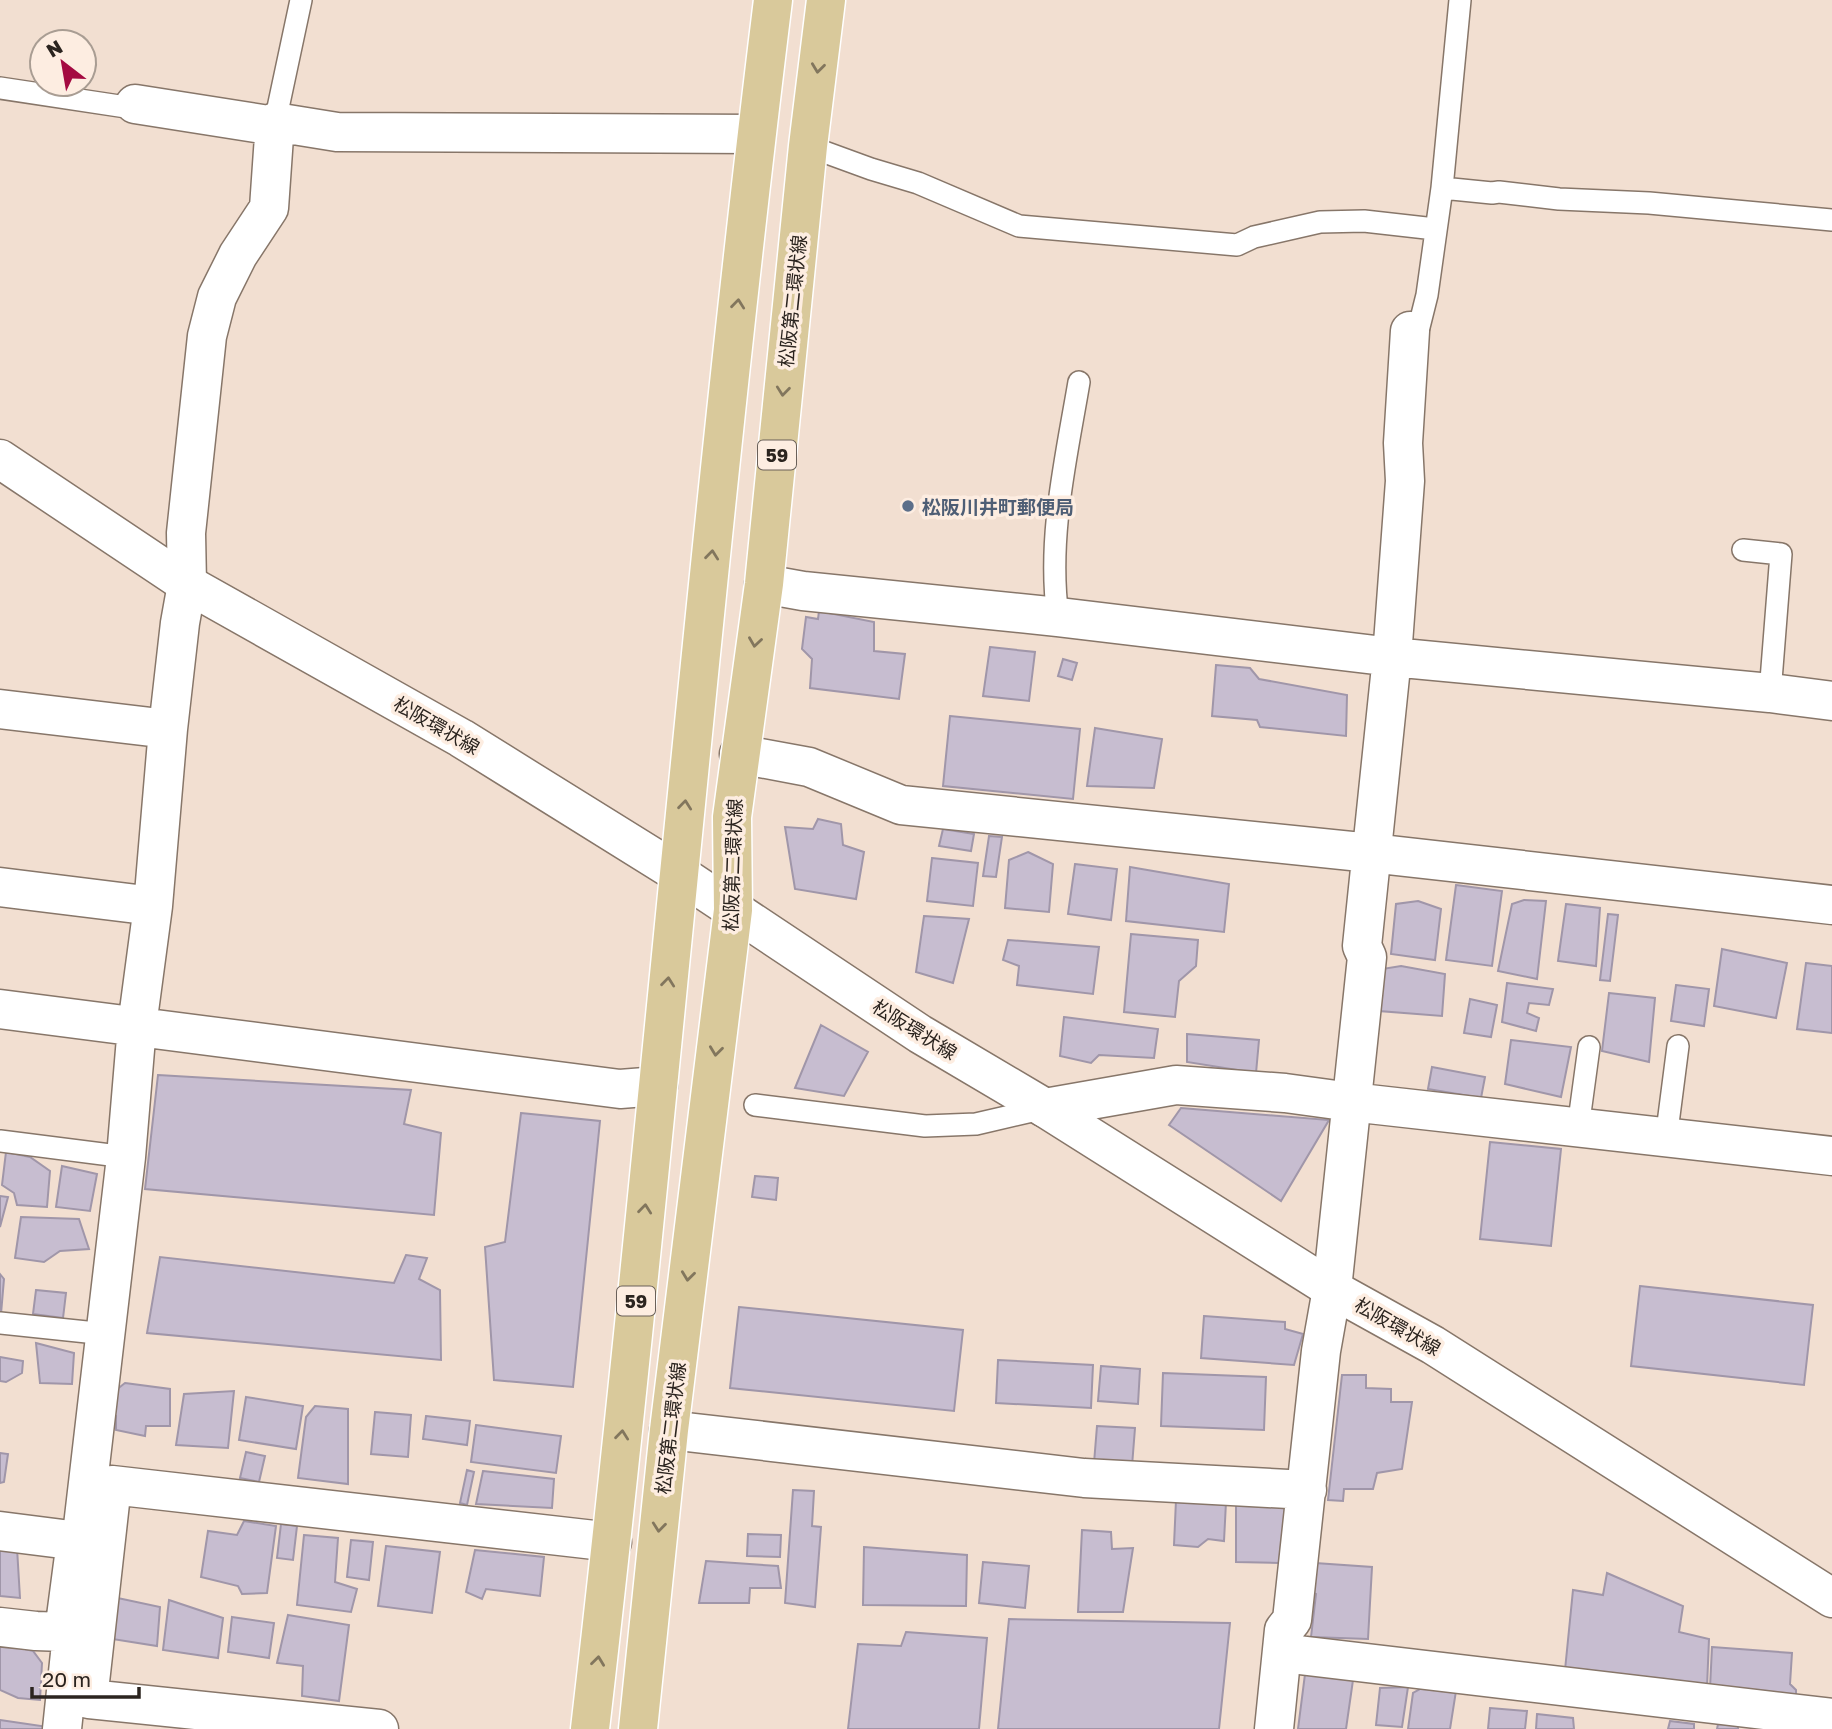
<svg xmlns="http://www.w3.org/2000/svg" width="1832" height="1729" font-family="'Golos Text','Noto Sans JP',sans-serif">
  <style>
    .building { fill: #c7bdd0; stroke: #a096a9; stroke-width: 2 }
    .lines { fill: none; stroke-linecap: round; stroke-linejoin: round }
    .lane-casing { stroke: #877669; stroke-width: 24 }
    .street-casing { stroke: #877669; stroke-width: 41 }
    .secondary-casing { stroke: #877669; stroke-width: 41 }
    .primary-casing { stroke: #fff; stroke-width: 41 }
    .lane { stroke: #fff; stroke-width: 21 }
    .street { stroke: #fff; stroke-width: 38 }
    .secondary { stroke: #fff; stroke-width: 38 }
    .primary { stroke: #d9c99b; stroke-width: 38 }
    .oneway { stroke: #82765d }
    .service-dot { fill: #5c6f8a; stroke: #fdede1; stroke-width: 2.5 }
    .labels { text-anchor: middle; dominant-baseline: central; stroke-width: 7; stroke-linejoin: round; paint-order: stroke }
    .shield { fill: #fdede1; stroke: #6a6059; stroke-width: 2 }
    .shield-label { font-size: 18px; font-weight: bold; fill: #2b241f }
    .street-label { font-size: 19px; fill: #2b241f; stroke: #fdede1 }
    .service-label { font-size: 19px; font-weight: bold; fill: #4e5e75; stroke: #fdede1; text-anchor: start }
  </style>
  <rect width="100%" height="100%" fill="#f2dfd1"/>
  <path class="building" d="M 819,611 L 874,622 L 874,651 L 905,654 L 899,699 L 810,688 L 812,659 L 802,649 L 806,617 L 818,619 Z
    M 990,647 L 1035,652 L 1029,701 L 983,696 Z
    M 1063,659 L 1077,663 L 1072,680 L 1058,676 Z
    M 1216,665 L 1250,668 L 1259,679 L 1347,695 L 1346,736 L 1260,727 L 1257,720 L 1212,716 Z
    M 950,716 L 1080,729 L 1073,799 L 943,786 Z
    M 1095,728 L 1162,739 L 1154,788 L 1087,786 Z
    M 818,819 L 841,824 L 843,845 L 864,852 L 856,899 L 795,889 L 785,827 L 813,829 Z
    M 943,829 L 974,834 L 971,851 L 939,846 Z
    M 989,836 L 1002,837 L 996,877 L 983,876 Z
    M 1028,852 L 1053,864 L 1049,912 L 1005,908 L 1009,860 Z
    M 932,858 L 978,863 L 973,906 L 927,901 Z
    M 1075,864 L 1117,869 L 1111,920 L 1068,914 Z
    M 1130,867 L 1229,884 L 1224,932 L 1126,921 Z
    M 1456,885 L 1502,891 L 1492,966 L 1446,960 Z
    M 1524,900 L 1546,901 L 1537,979 L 1498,971 L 1512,904 Z
    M 1418,901 L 1441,909 L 1435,960 L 1391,954 L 1396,904 Z
    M 1566,904 L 1600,908 L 1596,966 L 1558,961 Z
    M 1608,914 L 1618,915 L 1610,981 L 1600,980 Z
    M 924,916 L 969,919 L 953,983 L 916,972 Z
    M 1131,934 L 1198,940 L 1196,966 L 1179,981 L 1175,1017 L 1124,1012 Z
    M 1008,940 L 1099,947 L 1093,994 L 1017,985 L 1019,966 L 1003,960 Z
    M 1722,949 L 1787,963 L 1776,1018 L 1714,1006 Z
    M 1806,963 L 1832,966 L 1832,1033 L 1797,1029 Z
    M 1401,966 L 1445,974 L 1442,1016 L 1379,1011 L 1382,969 Z
    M 1507,983 L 1553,989 L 1549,1005 L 1529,1003 L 1527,1013 L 1539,1018 L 1536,1031 L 1502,1022 Z
    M 1676,985 L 1709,989 L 1704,1026 L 1671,1021 Z
    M 1609,993 L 1655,998 L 1649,1062 L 1602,1051 Z
    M 1470,999 L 1497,1005 L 1491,1037 L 1464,1033 Z
    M 1064,1017 L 1158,1029 L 1154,1058 L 1099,1055 L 1091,1063 L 1060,1056 Z
    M 821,1025 L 868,1052 L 844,1096 L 795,1088 Z
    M 1187,1034 L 1259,1040 L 1256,1073 L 1187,1062 Z
    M 1511,1040 L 1571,1047 L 1561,1097 L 1505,1084 Z
    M 1432,1067 L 1485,1077 L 1481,1098 L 1428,1089 Z
    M 158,1075 L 411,1090 L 404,1124 L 441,1133 L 434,1215 L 145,1189 Z
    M 1181,1108 L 1329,1120 L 1281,1201 L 1169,1125 Z
    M 521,1113 L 600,1121 L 573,1387 L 494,1380 L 485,1247 L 505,1242 Z
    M 1490,1142 L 1561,1149 L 1551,1246 L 1480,1239 Z
    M 6,1152 L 30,1157 L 50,1171 L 47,1207 L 17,1205 L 14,1193 L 2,1185 Z
    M 62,1166 L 97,1174 L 90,1211 L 56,1207 Z
    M 755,1176 L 778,1178 L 776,1200 L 752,1197 Z
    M 0,1196 L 8,1197 L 0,1227 Z
    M 21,1217 L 79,1219 L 89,1249 L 60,1251 L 44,1262 L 15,1258 Z
    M 406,1255 L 427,1258 L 419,1279 L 440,1290 L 441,1360 L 147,1333 L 160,1257 L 394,1283 Z
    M 0,1274 L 4,1279 L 1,1314 L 0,1314 Z
    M 1640,1286 L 1813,1305 L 1804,1385 L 1631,1366 Z
    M 36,1290 L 66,1293 L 63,1318 L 33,1314 Z
    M 739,1307 L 963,1330 L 954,1411 L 730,1388 Z
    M 1204,1316 L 1285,1322 L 1285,1329 L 1303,1334 L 1294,1365 L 1201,1358 Z
    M 36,1343 L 74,1353 L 72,1384 L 40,1383 Z
    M 0,1357 L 23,1361 L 22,1373 L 6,1382 L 0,1381 Z
    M 998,1360 L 1093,1365 L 1091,1408 L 996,1403 Z
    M 1101,1366 L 1140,1369 L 1138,1404 L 1098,1401 Z
    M 1163,1373 L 1266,1377 L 1264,1430 L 1161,1426 Z
    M 1342,1375 L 1366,1375 L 1366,1388 L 1391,1389 L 1391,1402 L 1412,1402 L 1402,1469 L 1377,1473 L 1373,1489 L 1344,1489 L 1343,1501 L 1328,1500 Z
    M 125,1383 L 170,1389 L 170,1426 L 146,1426 L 145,1436 L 116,1430 L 116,1416 L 109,1411 L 111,1394 Z
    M 234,1391 L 228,1448 L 176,1445 L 184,1394 Z
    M 246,1397 L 303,1406 L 296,1449 L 239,1440 Z
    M 315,1406 L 348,1409 L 348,1484 L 298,1478 L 306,1417 Z
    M 375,1412 L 411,1415 L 408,1457 L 371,1454 Z
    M 426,1416 L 470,1421 L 467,1445 L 423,1439 Z
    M 476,1425 L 561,1436 L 556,1473 L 471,1462 Z
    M 1097,1426 L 1135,1428 L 1132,1466 L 1094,1463 Z
    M 246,1452 L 265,1456 L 259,1482 L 240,1478 Z
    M 0,1453 L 8,1454 L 4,1482 L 0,1483 Z
    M 467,1470 L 474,1472 L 467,1505 L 460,1503 Z
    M 483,1471 L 554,1479 L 552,1508 L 476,1504 Z
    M 793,1490 L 814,1491 L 812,1526 L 821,1527 L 815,1607 L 785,1603 Z
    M 1176,1500 L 1226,1502 L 1224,1541 L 1208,1539 L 1198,1547 L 1174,1545 Z
    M 1286,1501 L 1279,1563 L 1236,1562 L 1236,1503 Z
    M 244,1521 L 276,1526 L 267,1593 L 242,1594 L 238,1586 L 201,1577 L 208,1531 L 237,1535 Z
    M 281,1524 L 297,1526 L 293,1560 L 277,1558 Z
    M 1082,1530 L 1111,1532 L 1112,1549 L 1133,1548 L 1123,1612 L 1078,1612 Z
    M 748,1534 L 781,1535 L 780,1557 L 747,1556 Z
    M 304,1535 L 338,1538 L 335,1582 L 357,1589 L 351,1612 L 297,1605 Z
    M 351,1540 L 373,1542 L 369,1580 L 347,1577 Z
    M 0,1546 L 17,1548 L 20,1598 L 0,1596 Z
    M 386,1546 L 440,1552 L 432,1613 L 378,1606 Z
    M 864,1547 L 967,1555 L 966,1606 L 863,1605 Z
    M 475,1550 L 544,1557 L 540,1596 L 486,1589 L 482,1599 L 466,1592 Z
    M 706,1561 L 778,1566 L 781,1588 L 750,1588 L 749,1603 L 699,1603 Z
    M 983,1562 L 1029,1566 L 1025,1608 L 979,1603 Z
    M 1315,1563 L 1372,1567 L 1368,1639 L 1311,1637 L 1316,1594 L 1307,1592 Z
    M 1607,1573 L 1683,1606 L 1679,1632 L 1709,1639 L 1707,1687 L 1565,1670 L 1573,1590 L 1603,1595 Z
    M 113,1597 L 160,1607 L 157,1646 L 106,1638 Z
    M 169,1600 L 223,1618 L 218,1658 L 163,1650 Z
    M 288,1615 L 349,1625 L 339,1701 L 302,1696 L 303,1666 L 277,1663 Z
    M 232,1617 L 274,1623 L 269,1658 L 228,1652 Z
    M 1009,1619 L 1230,1623 L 1219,1729 L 998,1729 Z
    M 906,1632 L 987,1638 L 979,1729 L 848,1729 L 858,1644 L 901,1646 Z
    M 0,1643 L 33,1651 L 42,1663 L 40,1700 L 18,1698 L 0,1690 Z
    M 1712,1647 L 1792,1653 L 1790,1684 L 1796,1690 L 1796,1698 L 1710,1688 Z
    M 1305,1674 L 1353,1680 L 1346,1729 L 1298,1729 Z
    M 1408,1687 L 1402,1727 L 1376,1725 L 1380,1688 Z
    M 1422,1688 L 1456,1691 L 1450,1729 L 1408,1729 L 1413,1693 Z
    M 1490,1708 L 1527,1711 L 1525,1729 L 1488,1729 Z
    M 1537,1714 L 1573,1718 L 1574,1729 L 1536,1729 Z
    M 0,1720 L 48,1727 L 47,1729 L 0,1729 Z
    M 1670,1721 L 1694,1724 L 1694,1729 L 1668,1729 Z
    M 1718,1724 L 1738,1725 L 1738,1729 L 1717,1729 Z"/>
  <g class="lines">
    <defs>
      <path id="lane" d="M 0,88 L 126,107 L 135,104
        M 275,122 L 301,0
        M 808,146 L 871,169 L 918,183 L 1019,226 L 1237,245 L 1254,237 L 1320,222 L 1364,221 L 1435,229
        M 1442,188 L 1492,193 L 1499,192 L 1559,199 L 1649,203 L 1832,220
        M 1410,331 L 1419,327 L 1427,295 L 1442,188 L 1460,0
        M 1743,550 L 1781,554 L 1770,693
        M 1058,617 C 1047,539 1066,459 1079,382
        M 755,1105 L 925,1126 L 976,1124 L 1045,1108
        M 1578,1128 L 1589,1047
        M 1666,1139 L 1678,1046
        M 0,1141 L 126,1157
        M 0,1323 L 106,1334"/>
      <path id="street" d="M 135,104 L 275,126
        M 764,584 L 803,591 L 1058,617 L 1392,657 L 1770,693 L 1832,701
        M 0,709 L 168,729
        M 739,754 L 809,767 L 901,805 L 1371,853 L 1832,905
        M 0,887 L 153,906
        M 0,1009 L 620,1089 L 658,1086
        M 1045,1108 L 1176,1085 L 1285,1093 L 1351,1102 L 1832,1156
        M 669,1430 L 1084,1478 L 1307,1490
        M 0,1531 L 102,1544
        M 0,1627 L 36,1631 L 64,1632
        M 1282,1653 L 1832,1718
        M 90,1682 L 112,1485 L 612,1542
        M 89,1699 L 379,1729
        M 62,1729 L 71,1644 L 64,1632 L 76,1541 L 83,1526 L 126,1157 L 137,1026 L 153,906 L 168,729 L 180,623 L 187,584 L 186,533 L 207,336 L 217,297 L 238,255 L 269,208 L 275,122 L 337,132 L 756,134
        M 1274,1729 L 1284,1630 L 1292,1620 L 1321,1351 L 1332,1289 L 1367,957 L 1362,946 L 1392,657 L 1405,481 L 1403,443 L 1410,331"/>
      <path id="secondary" d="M 0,459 L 187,584 L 461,738 L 678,873 L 920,1034 L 1045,1108 L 1332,1289 L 1433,1345 L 1832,1598"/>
      <path id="primary" d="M 590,1729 C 657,1153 702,575 773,0
        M 638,1729 L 669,1430 L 733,910 L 732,817 L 764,584 L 808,146 L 826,0"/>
    </defs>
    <use href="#lane" class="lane-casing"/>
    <use href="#street" class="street-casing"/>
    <use href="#secondary" class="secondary-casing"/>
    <use href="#primary" class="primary-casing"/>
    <use href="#lane" class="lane"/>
    <use href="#street" class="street"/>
    <use href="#secondary" class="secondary"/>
    <use href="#primary" class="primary"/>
  </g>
  <defs><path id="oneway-chevron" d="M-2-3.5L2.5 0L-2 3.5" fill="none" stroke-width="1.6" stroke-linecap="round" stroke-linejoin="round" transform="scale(1.75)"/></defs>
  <g class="oneway">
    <use href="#oneway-chevron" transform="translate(818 68) rotate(97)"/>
    <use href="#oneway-chevron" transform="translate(738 304) rotate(-84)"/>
    <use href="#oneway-chevron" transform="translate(783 391) rotate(96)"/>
    <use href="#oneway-chevron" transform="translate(712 555) rotate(-84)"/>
    <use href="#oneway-chevron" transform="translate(755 642) rotate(98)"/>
    <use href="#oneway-chevron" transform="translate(685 805) rotate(-84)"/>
    <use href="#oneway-chevron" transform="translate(668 982) rotate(-84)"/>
    <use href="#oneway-chevron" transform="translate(716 1051) rotate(97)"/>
    <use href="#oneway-chevron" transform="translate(645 1209) rotate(-84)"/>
    <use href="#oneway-chevron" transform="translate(688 1276) rotate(97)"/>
    <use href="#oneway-chevron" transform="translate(622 1435) rotate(-84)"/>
    <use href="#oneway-chevron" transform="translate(659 1527) rotate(96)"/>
    <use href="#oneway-chevron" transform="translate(598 1661) rotate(-83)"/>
  </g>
  <circle class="service-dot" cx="908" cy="506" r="7"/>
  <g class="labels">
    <g class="shield">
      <rect x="758" y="440.5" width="38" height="29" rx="5"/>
      <rect x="617" y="1286.5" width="38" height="29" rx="5"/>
    </g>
    <g class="shield-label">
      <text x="777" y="455">59</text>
      <text x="636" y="1301">59</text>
    </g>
    <g class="street-label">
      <text transform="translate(792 301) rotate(-84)">松阪第二環状線</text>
      <text transform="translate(437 725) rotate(30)">松阪環状線</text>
      <text transform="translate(732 865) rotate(-88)">松阪第二環状線</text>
      <text transform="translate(915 1029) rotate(32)">松阪環状線</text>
      <text transform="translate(1398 1326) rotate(30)">松阪環状線</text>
      <text transform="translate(670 1428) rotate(-83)">松阪第二環状線</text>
    </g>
    <g class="service-label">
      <text x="922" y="506">松阪川井町郵便局</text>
    </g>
  </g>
  <g transform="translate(63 63) rotate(329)"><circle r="33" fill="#fdede1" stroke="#a99d93" stroke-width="2"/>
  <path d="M0-5L12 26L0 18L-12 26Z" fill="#a40a41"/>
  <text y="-10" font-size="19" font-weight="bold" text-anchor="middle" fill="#2b241f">N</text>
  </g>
  <path d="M32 1687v10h107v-10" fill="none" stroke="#2b241f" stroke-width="3.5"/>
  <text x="42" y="1687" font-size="21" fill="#2b241f" stroke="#fdede1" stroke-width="5" paint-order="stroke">20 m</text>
</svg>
